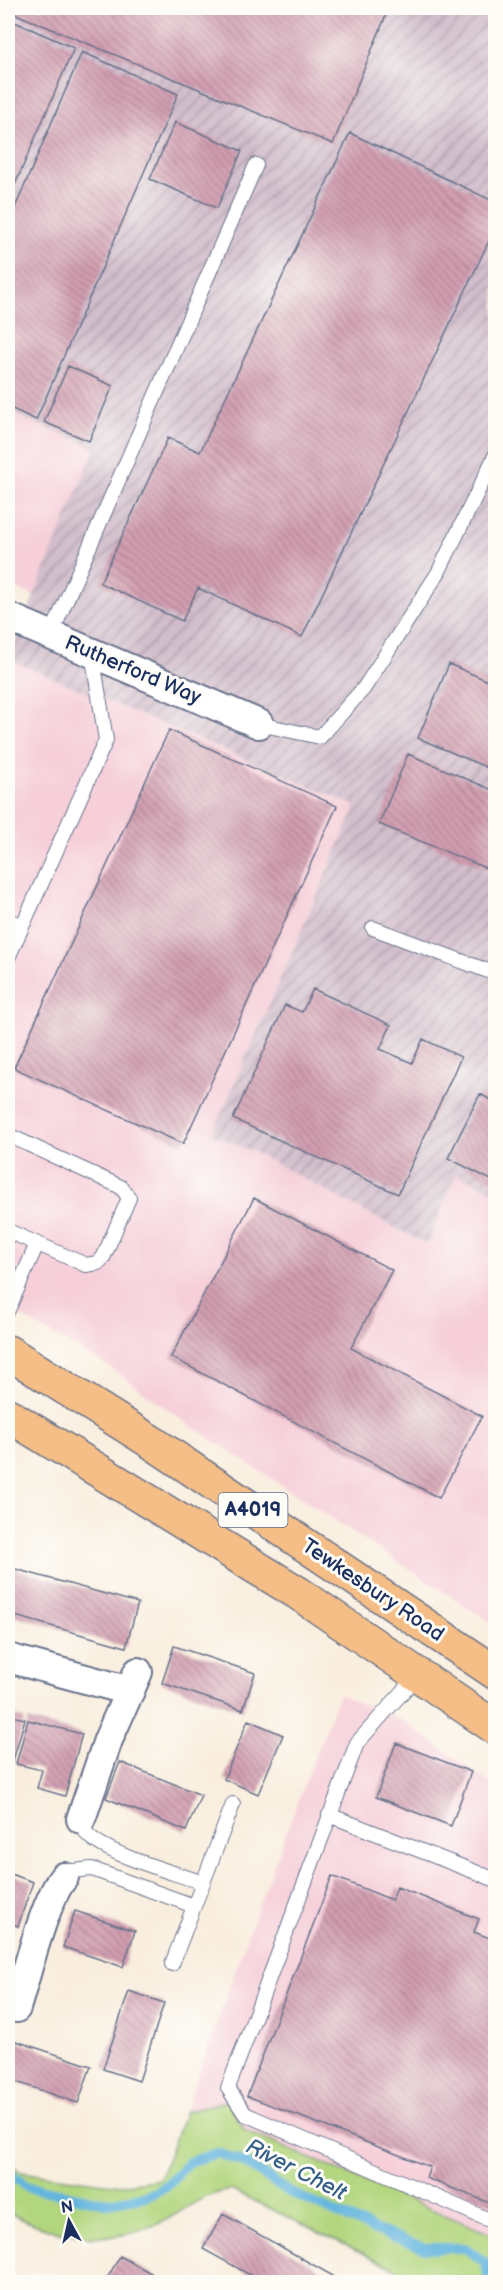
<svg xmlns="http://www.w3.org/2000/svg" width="503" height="2290" font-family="'Balsamiq Sans',sans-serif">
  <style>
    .built { fill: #f6cfd9 }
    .industrial { fill: url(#industrial-furrows) }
    .green { fill: #b2d67e; stroke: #66826e; stroke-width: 1.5 }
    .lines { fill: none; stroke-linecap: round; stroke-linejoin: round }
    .stream { stroke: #63b5de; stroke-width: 10 }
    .building { fill: url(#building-back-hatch) }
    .service-casing { stroke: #69728b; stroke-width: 16 }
    .minor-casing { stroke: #69728b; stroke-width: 32 }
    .trunk-casing { stroke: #69728b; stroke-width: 36 }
    .service { stroke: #fff; stroke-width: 14 }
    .minor { stroke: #fff; stroke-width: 28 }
    .trunk { stroke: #f5be86; stroke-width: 33 }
    .labels { text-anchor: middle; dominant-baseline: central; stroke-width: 6; stroke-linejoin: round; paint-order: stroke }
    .shield { fill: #fdfcf7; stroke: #5f6c8c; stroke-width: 1.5 }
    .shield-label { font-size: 20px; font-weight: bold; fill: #1b2f5e }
    .street-label { font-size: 21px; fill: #1b2f5e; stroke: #fdfcf7 }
    .water-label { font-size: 22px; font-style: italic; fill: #345e8b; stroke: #fdfcf7 }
  </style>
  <defs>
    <pattern id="industrial-furrows" width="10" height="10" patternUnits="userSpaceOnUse" patternTransform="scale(1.5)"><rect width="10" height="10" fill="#d1bdcb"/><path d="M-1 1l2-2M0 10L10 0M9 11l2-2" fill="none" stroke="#a99aa8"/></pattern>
    <pattern id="building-back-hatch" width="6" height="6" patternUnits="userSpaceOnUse" patternTransform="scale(1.5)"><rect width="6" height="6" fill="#d29eb0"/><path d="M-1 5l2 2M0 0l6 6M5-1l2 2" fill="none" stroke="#aa8192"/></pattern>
  </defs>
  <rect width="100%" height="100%" fill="#fdfcf7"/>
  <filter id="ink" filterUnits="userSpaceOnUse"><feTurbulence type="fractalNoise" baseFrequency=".0167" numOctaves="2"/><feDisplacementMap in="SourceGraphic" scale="12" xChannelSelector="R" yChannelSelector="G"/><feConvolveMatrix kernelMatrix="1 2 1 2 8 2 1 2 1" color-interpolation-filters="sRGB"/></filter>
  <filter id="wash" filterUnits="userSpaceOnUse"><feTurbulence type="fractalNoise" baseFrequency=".008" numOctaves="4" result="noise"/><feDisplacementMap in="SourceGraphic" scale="24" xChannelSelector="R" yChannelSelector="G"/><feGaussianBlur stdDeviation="1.35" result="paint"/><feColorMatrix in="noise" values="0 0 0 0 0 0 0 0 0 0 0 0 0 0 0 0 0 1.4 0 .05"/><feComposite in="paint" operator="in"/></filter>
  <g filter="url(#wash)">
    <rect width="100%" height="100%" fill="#f9eede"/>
    <path class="built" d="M 8,412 L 95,448 L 35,596 L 8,585 Z
      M 8,659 L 356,806 L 212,1134 L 256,1153 L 426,1245 L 456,1173 L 495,1192 L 495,1625 L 191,1426 L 108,1366 L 8,1309 Z
      M 339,1694 L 405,1722 L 495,1787 L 495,2236 L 245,2131 L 227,2101 L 185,2112 L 259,1904 Z"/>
    <path class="industrial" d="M 8,8 L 495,8 L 495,1192 L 456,1174 L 427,1245 L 256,1153 L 212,1134 L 356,806 L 8,659 L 95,448 L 8,412 Z"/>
    <path class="green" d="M 227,2101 L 245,2131 L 495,2236 L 495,2262 L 492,2270 L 495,2272 L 495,2282 L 419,2282 L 396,2269 L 231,2190 C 200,2195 190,2207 164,2221 C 115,2247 55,2238 8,2212 L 8,2163 L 20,2172 L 120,2185 L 160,2179 L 185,2112 Z"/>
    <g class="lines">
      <path class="stream" d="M 8,2173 L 28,2187 L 107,2203 L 147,2196 L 166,2186 L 189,2162 L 217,2153 L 246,2163 L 289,2192 L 373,2229 L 425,2248 L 465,2248 L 486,2263 L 489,2282"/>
    </g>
    <g id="blocks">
      <path class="building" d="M 8,8 L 389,8 L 333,144 L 8,11 Z
        M 8,19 L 74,48 L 8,201 Z
        M 82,52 L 178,94 L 36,420 L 8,407 L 8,224 Z
        M 175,122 L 242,151 L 217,208 L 150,179 Z
        M 350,133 L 495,202 L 495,228 L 302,637 L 198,588 L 182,621 L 100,583 L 168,438 L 200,452 Z
        M 68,366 L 113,386 L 89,441 L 44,422 Z
        M 449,664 L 495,684 L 495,771 L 418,738 Z
        M 169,730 L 337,806 L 183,1144 L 14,1068 Z
        M 408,754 L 495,791 L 495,872 L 379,824 Z
        M 313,989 L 391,1025 L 380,1049 L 412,1063 L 423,1039 L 461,1057 L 398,1194 L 233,1119 L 285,1005 L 302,1012 Z
        M 480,1094 L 495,1102 L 495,1182 L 448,1158 Z
        M 254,1198 L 392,1270 L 351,1348 L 482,1416 L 439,1498 L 171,1357 Z
        M 8,1567 L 138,1603 L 126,1647 L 8,1614 Z
        M 174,1646 L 255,1673 L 243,1710 L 162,1683 Z
        M 8,1715 L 25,1719 L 12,1764 L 8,1762 Z
        M 28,1720 L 82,1734 L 65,1796 L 37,1788 L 42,1770 L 16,1764 Z
        M 248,1720 L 283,1735 L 258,1794 L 224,1779 Z
        M 396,1743 L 471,1772 L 451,1826 L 376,1797 Z
        M 120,1762 L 201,1795 L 186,1831 L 106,1798 Z
        M 8,1873 L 33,1882 L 18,1926 L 8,1922 Z
        M 332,1876 L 392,1900 L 397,1887 L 479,1919 L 474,1932 L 495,1940 L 495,2205 L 426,2178 L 430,2167 L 247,2096 Z
        M 75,1911 L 135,1931 L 123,1967 L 63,1947 Z
        M 129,1991 L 164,2003 L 139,2081 L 103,2069 Z
        M 10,2039 L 91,2066 L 78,2103 L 8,2079 Z
        M 223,2214 L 333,2276 L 329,2282 L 263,2282 L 203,2249 Z
        M 120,2256 L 158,2277 L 155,2282 L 105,2282 Z"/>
    </g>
  </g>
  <g filter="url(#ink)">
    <use href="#blocks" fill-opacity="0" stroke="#69728b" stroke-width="1.5"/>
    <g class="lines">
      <defs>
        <path id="service" d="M 51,635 L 256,165
          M 259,724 L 320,737 L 364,688 L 438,573 L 496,454
          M 8,920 L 22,926
          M 373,928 L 496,974
          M 8,958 L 106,740 L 92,653
          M 8,1135 L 121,1187 L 129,1198 L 103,1258 L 98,1263 L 86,1265 L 8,1231
          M 8,1310 L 37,1244
          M 418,1675 L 357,1743 L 228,2088 L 245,2114 L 496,2223
          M 329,1815 L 496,1880
          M 81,1819 C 83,1826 84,1831 89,1836 C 111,1856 173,1872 203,1883
          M 64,1877 L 72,1871 L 92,1869 L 194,1906
          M 172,1964 L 233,1804"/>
        <path id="minor" d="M 8,617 L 259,724
          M 8,1658 L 130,1691
          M 81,1819 L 108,1740 L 138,1672
          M 16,2008 C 26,1976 45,1899 64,1877"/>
        <path id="trunk" d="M 8,1352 L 153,1443 L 496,1673
          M 8,1415 L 298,1593 L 496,1728"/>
      </defs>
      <use href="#service" class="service-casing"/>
      <use href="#minor" class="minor-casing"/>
      <use href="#trunk" class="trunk-casing"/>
      <use href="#service" class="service"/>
      <use href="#minor" class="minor"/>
      <use href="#trunk" class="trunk"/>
    </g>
  </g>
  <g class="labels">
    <rect class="shield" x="218.5" y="1493" width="69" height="34" rx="4.5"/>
    <g class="shield-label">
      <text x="253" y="1510">A4019</text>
    </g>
    <g class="street-label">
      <text transform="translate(133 670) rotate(23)">Rutherford Way</text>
      <text transform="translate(373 1590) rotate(34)">Tewkesbury Road</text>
    </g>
    <g class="water-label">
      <text transform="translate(296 2170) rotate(27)">River Chelt</text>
    </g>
  </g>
  <rect width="503" height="2290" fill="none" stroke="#fdfcf7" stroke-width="30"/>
  <g transform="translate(69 2221) rotate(352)" stroke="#fdfcf7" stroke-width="4.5" paint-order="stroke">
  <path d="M0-4.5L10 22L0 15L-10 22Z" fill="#1b2f5e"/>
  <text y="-9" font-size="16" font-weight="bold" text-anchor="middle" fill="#1b2f5e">N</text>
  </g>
</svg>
